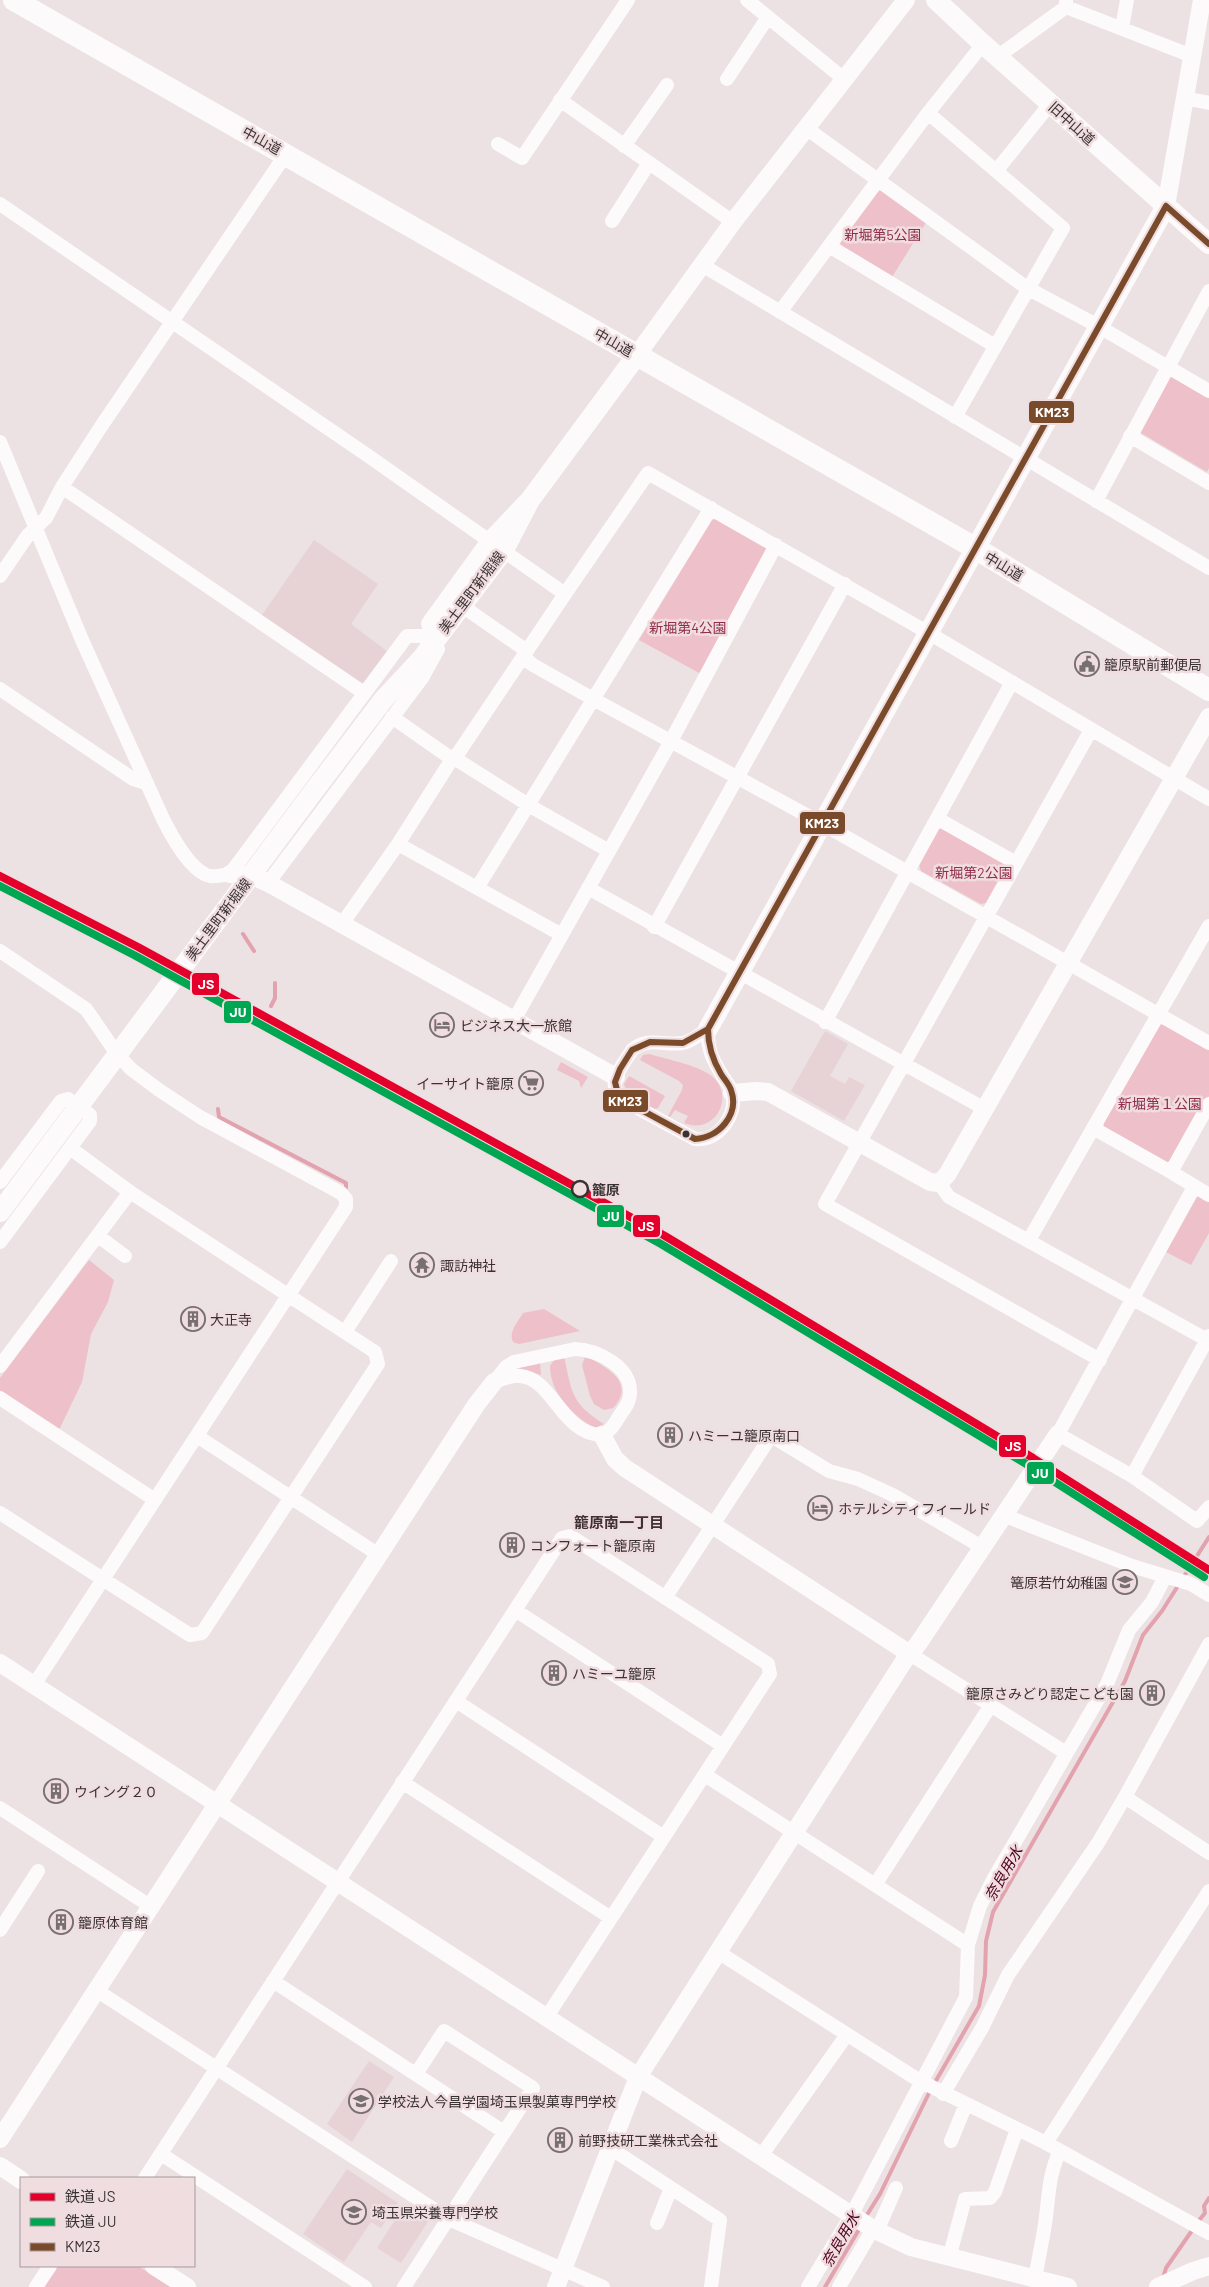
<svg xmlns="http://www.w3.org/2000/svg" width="1209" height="2287" font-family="Barlow,'Noto Sans JP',sans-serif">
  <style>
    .built { fill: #e7d2d6 }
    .green { fill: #eec0c9 }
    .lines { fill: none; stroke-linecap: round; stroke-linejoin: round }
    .stream { stroke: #e2a2ae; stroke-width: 4 }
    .minor { stroke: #fcfafb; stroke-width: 14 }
    .tertiary { stroke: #fcfafb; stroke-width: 18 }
    .secondary { stroke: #fcfafb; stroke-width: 20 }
    .trunk { stroke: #fcfafb; stroke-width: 22 }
    .bus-1-casing { stroke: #f0dde0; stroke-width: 10 }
    .bus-1 { stroke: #7a4b2a; stroke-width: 6 }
    .rail-1-casing { stroke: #f0dde0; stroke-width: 11 }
    .rail-2-casing { stroke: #f0dde0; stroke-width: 11 }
    .rail-1 { stroke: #e4002b; stroke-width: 8 }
    .rail-2 { stroke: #00a651; stroke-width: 8 }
    .bus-dot { fill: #393233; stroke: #f0dde0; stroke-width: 2 }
    .stop-dot { fill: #f0dde0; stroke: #393233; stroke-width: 2.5 }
    .labels { text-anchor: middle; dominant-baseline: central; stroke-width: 5; stroke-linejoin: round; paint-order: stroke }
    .street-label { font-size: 14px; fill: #393233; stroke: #f0dde0 }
    .park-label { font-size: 14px; fill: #912d49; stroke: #f0dde0 }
    .poi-label { font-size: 14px; fill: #393233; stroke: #f0dde0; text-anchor: start }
    .stop-label { font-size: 14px; font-weight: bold; fill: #393233; stroke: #f0dde0; text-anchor: start }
    .neighbourhood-label { font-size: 15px; font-weight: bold; fill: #3f3033; stroke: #f0dde0 }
    .water-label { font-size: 15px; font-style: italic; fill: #510320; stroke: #f0dde0 }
    .line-badge { stroke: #f0dde0; stroke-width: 2 }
    .badge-label { font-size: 14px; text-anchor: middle; font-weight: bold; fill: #fff }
  </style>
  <rect width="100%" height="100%" fill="#ece1e3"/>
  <path class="built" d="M 314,540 L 378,584 L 351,624 L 388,652 L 361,686 L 260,618 Z
    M 825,1031 L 848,1044 L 830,1076 L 845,1084 L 849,1077 L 865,1085 L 844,1121 L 791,1091 Z
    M 369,2061 L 394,2077 L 352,2142 L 327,2124 Z
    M 347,2169 L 398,2203 L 381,2228 L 371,2222 L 344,2262 L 303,2234 Z
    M 405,2204 L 429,2220 L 401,2263 L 377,2248 Z"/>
  <path class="green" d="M 885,190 L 927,221 L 892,277 L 841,246 L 840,241 L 878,191 Z
    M 1175,376 L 1209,395 L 1209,468 L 1207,472 L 1141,433 L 1140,427 L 1170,377 Z
    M 718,518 L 767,546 L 769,552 L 701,674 L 639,640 L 712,520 Z
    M 945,827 L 1004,860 L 1007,867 L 986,903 L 981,904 L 921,871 L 919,865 L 937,830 Z
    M 1164,1024 L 1209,1049 L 1209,1096 L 1172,1161 L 1167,1163 L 1104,1127 L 1104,1121 L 1158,1025 Z
    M 649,1054 C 666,1059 702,1066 714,1078 C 735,1100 713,1135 684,1123 L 688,1116 L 675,1110 L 670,1117 L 668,1116 L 682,1090 L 683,1085 L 679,1081 L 640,1060 L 643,1055 Z
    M 561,1062 L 588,1077 L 581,1088 L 579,1081 L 557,1070 Z
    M 629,1076 L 665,1096 L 658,1108 L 654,1109 L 627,1093 L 624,1084 Z
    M 1203,1196 L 1209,1199 L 1209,1233 L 1191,1265 L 1166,1252 L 1197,1197 Z
    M 89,1260 L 114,1280 L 108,1302 L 91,1334 L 82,1382 L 59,1430 L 0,1392 L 0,1378 Z
    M 544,1309 L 580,1331 L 519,1344 L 513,1342 C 508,1332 518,1322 523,1313 Z
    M 564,1356 C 572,1393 571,1403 604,1424 L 595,1428 C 573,1416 550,1393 550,1366 L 554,1360 Z
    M 585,1357 C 592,1358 597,1362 603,1366 C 621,1377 629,1391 613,1408 L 604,1410 L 594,1404 L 590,1396 L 582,1365 Z
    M 540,1362 L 541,1375 L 518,1368 Z
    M 56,2266 L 138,2266 L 171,2287 L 42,2287 Z"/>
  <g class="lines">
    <path class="stream" d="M 243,934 L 254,951
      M 271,1006 L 275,998 L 275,983
      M 218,1109 L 219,1117 L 346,1183 L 346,1188
      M 865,2218 L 880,2194 L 930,2091 L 979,2006 L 985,1975 L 986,1941 L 993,1912 L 1125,1681 L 1143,1635 L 1162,1611 L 1209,1537
      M 1197,2223 L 1205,2213 L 1204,2206 L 1209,2198
      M 1163,2278 L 1166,2268 L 1193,2229
      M 825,2287 L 861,2226"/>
    <path class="minor" d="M 747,0 L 844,79
      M 1066,0 L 1066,7 L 1192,56
      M 1122,28 L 1127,0
      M 997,57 L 1066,7
      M 727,79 L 768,17
      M 1184,98 L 1209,103
      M 560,100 L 733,222
      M 806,128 L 1027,288 L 1098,326 L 1209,391
      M 498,144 L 522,158 L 628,0
      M 624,146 L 667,85
      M 997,170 L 1050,104
      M 0,204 L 367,455 L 565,594 L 459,752 L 452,759 L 398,844 L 342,924
      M 612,221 L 649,163
      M 829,246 L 995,346
      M 702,265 L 1209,568
      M 780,312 L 928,113
      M 955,417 L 1063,228 L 928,113 L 983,44
      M 1130,436 L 1209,483
      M 0,442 L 82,640 L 163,819 C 171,835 191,872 210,876 C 217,877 224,875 230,874 L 407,636 L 422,636 L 433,644
      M 62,487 L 364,693
      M 1096,501 L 1209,291
      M 0,576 L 28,535 L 46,518 L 62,487 L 100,428 L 286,154
      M 565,594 L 648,473 L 927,632 L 1209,799
      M 455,601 L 527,651
      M 523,657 L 533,665 L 595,700 L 821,823 L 1209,1043
      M 0,689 L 133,779 L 146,783
      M 392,717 L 452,759 L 459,761 L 530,806 L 609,851
      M 1091,730 L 825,1204 L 1100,1360
      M 938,819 L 1016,863
      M 398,844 L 562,935
      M 268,883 L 422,678 L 438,649
      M 477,888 L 711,508
      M 588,888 L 985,1109
      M 654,927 L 845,584
      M 0,951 L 86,1009 L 117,1054 L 131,1069 L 159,1090 L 200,1117 L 341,1193 L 346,1199 L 346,1207 L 34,1685
      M 514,1020 L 671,741 L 776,545
      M 825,1022 L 1012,682
      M 708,1029 C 707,1048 712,1059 722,1075 C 725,1080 730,1086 732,1092 C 738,1115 718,1142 695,1139 L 623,1100 C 604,1084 622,1067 632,1050 C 648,1036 664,1046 683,1043 C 692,1041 700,1034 708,1029 Z
      M 1093,1128 L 1171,1172 L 1209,1104
      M 1171,1172 L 1209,1195
      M 0,1182 L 61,1101 L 68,1099 L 90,1115 L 90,1121 L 0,1242
      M 939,1183 L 949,1197 L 1209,1341
      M 1194,1187 L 1058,1434 L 1132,1476 L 1197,1521 L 1209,1507
      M 98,1236 L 125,1256
      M 1029,1240 L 1209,926
      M 345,1332 L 391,1261
      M 575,1349 C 598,1350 632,1367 630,1394 C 630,1402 624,1409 620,1415 C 615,1423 611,1431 602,1435 C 561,1434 553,1378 520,1376 C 512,1375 502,1379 494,1382 L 506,1367 L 514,1362 Z
      M 0,1366 L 130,1192
      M 0,1398 L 155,1500
      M 197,1436 L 379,1555
      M 1132,1476 L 1209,1336
      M 0,1513 L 190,1635 L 202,1633 L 378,1364 L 375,1352 L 130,1192 L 70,1148
      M 1003,1515 L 1132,1566 L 1191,1584 L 1209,1595
      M 665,1598 L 769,1439 L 775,1438 L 829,1471 L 858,1479 L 893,1495 L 982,1547
      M 515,1610 L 723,1746
      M 910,1654 L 1066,1753
      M 456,1701 L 664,1837
      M 705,1775 L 968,1945
      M 402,1782 L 611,1918
      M 1125,1797 L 1209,1853
      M 0,1808 L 150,1906
      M 875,1885 L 991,1705
      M 0,1930 L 38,1871
      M 718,1952 L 920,2081 L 1046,2143 L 1209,2233
      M 273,1981 L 504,2132
      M 96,1990 L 449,2219 L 603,2287
      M 943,2094 L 982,2028 L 1008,1975 L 1098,1843 L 1125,1797 L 1209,1644
      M 951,2141 L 966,2104
      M 1046,2143 L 1209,1891
      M 610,2148 L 720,2220 L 711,2287
      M 161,2154 L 365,2287
      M 761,2156 L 846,2036
      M 145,2178 L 562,1538 L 570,1536 L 768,1664 L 770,1674 L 546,2018
      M 657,2223 L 671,2188
      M 877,2231 L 896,2188
      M 949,2258 L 965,2199 L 990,2198 L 995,2192 L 1017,2129
      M 1035,2279 C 1038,2261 1042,2243 1045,2224 C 1049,2198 1048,2175 1060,2151
      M 36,2287 L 50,2266
      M 404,2287 L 533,2088 L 444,2031 L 416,2074
      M 808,2287 L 851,2216 L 966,1997 L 968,1945 L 980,1906 L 994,1878 L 1107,1684 L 1129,1630 L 1152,1602 L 1165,1577
      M 839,2287 L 873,2229"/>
    <path class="tertiary" d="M 1166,206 L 1202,0
      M 637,355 L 733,222 L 906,0
      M 230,874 L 255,877 L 268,883 L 616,1077
      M 732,1093 L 757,1091 L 768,1092 L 930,1182 L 939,1183 L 947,1175 L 1209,717
      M 602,1435 L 615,1459 L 625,1468 L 910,1654
      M 0,1663 L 873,2229 L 911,2247 L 1068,2287
      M 0,2139 L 476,1405 L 494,1382
      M 0,2166 L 21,2180
      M 154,2266 L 187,2287
      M 556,2287 L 638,2077 L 904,1661 L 918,1644 L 1058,1434
      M 1158,2287 L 1193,2271 L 1209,2266"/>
    <path class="secondary" d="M 936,0 L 983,44 L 1209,244
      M 431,624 L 491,541 L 530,500 L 637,355
      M 708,1029 L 1166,206
      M 0,1212 L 310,796 L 383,700 L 422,658 L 504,550 L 530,500"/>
    <path class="trunk" d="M 14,0 L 975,548 L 1209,690"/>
    <defs>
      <path id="bus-1" d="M 1166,206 L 1209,244
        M 708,1029 C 708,1046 712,1059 721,1074 C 724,1079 729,1084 731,1090 C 740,1115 718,1138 695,1139 L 623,1100 L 618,1094 L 615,1082 L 620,1069 L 632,1050 L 650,1042 L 683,1043 Z
        M 708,1029 L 1166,206"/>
    </defs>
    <use href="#bus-1" class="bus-1-casing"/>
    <use href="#bus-1" class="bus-1"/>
    <defs>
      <path id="rail-1" d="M 0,876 L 138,947 L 665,1236 L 1033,1458 L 1209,1570"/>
      <path id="rail-2" d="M 0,886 L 134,955 L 661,1244 L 1028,1465 L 1204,1577"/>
    </defs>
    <use href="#rail-1" class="rail-1-casing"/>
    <use href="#rail-2" class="rail-2-casing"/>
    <use href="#rail-1" class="rail-1"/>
    <use href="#rail-2" class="rail-2"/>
  </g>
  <defs>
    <symbol id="civic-ring" viewBox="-11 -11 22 22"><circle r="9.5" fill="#f0dde0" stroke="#786f71" stroke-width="1.5"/><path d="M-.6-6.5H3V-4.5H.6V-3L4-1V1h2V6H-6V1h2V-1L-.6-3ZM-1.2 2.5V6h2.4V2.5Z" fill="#786f71"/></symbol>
    <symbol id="hotel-ring" viewBox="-11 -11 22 22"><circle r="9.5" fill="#f0dde0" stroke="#786f71" stroke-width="1.5"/><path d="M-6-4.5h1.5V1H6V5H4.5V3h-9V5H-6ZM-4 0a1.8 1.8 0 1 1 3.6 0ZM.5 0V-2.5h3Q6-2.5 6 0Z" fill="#786f71"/></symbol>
    <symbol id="supermarket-ring" viewBox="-11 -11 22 22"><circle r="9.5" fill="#f0dde0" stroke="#786f71" stroke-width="1.5"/><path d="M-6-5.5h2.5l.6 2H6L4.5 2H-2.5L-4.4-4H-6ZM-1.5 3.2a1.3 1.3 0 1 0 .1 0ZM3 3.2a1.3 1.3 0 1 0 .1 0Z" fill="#786f71"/></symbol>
    <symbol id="temple-ring" viewBox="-11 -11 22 22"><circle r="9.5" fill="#f0dde0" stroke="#786f71" stroke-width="1.5"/><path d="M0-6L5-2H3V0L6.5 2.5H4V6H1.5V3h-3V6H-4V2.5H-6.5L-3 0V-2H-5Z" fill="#786f71"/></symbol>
    <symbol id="building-ring" viewBox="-11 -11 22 22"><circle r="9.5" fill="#f0dde0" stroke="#786f71" stroke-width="1.5"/><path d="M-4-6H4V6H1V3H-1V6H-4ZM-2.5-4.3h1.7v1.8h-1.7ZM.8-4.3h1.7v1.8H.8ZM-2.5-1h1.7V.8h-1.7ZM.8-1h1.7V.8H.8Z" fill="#786f71"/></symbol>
    <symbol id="school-ring" viewBox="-11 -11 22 22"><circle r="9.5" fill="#f0dde0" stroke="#786f71" stroke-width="1.5"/><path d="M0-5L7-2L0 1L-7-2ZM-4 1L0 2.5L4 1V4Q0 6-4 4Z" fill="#786f71"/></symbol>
    <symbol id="university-ring" viewBox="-11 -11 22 22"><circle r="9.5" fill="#f0dde0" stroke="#786f71" stroke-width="1.5"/><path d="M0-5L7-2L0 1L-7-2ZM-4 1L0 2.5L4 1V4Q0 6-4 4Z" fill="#786f71"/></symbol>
  </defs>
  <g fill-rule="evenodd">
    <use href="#civic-ring" x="1073" y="650" width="28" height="28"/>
    <use href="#hotel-ring" x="428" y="1011" width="28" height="28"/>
    <use href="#supermarket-ring" x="517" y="1069" width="28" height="28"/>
    <use href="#temple-ring" x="408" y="1251" width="28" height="28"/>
    <use href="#building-ring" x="179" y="1305" width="28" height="28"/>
    <use href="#building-ring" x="656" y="1421" width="28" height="28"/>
    <use href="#hotel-ring" x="806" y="1494" width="28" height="28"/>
    <use href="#building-ring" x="498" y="1531" width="28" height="28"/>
    <use href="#school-ring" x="1111" y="1568" width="28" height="28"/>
    <use href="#building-ring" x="540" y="1659" width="28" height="28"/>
    <use href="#building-ring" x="1138" y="1679" width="28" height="28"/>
    <use href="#building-ring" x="42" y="1777" width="28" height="28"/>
    <use href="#building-ring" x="47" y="1908" width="28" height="28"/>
    <use href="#university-ring" x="347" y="2087" width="28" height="28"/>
    <use href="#building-ring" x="546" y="2126" width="28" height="28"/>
    <use href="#university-ring" x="340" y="2198" width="28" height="28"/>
  </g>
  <circle class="bus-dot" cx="686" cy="1134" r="4.5"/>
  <circle class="stop-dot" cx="580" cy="1189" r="8"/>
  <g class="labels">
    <g class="street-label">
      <text transform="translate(1072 123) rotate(42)">旧中山道</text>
      <text transform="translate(262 140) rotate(29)">中山道</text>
      <text transform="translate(614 342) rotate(30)">中山道</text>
      <text transform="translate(1004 566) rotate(31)">中山道</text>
      <text transform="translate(471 592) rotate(-53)">美土里町新堀線</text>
      <text transform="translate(218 919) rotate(-53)">美土里町新堀線</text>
    </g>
    <g class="park-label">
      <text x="883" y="234">新堀第5公園</text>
      <text x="688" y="627">新堀第4公園</text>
      <text x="974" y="872">新堀第2公園</text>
      <text x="1160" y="1103">新堀第１公園</text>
    </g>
    <g class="poi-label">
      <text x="1104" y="664">籠原駅前郵便局</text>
      <text x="460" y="1025">ビジネス大一旅館</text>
      <text x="514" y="1083" text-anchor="end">イーサイト籠原</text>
      <text x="440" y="1265">諏訪神社</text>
      <text x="210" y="1319">大正寺</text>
      <text x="688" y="1435">ハミーユ籠原南口</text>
      <text x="838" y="1508">ホテルシティフィールド</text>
      <text x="530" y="1545">コンフォート籠原南</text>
      <text x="1108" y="1582" text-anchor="end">篭原若竹幼稚園</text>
      <text x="572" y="1673">ハミーユ籠原</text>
      <text x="1134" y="1693" text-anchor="end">籠原さみどり認定こども園</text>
      <text x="74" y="1791">ウイング２０</text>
      <text x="78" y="1922">籠原体育館</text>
      <text x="378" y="2101">学校法人今昌学園埼玉県製菓専門学校</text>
      <text x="578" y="2140">前野技研工業株式会社</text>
      <text x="372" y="2212">埼玉県栄養専門学校</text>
    </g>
    <g class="stop-label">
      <text x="592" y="1189">籠原</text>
    </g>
    <g class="neighbourhood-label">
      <text x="619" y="1522">籠原南一丁目</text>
    </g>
    <g class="water-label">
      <text transform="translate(1003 1873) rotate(-60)">奈良用水</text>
      <text transform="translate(840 2239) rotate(-60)">奈良用水</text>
    </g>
  </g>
  <g class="line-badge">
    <rect x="1028" y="400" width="47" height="24" rx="5" fill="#7a4b2a"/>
    <rect x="799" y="811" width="47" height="24" rx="5" fill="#7a4b2a"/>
    <rect x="191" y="972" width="29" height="24" rx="5" fill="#e4002b"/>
    <rect x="223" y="1000" width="29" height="24" rx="5" fill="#00a651"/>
    <rect x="602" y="1089" width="47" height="24" rx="5" fill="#7a4b2a"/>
    <rect x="596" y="1204" width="29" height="24" rx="5" fill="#00a651"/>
    <rect x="632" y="1214" width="29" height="24" rx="5" fill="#e4002b"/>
    <rect x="998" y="1434" width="29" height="24" rx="5" fill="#e4002b"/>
    <rect x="1026" y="1461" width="29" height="24" rx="5" fill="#00a651"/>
  </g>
  <g class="badge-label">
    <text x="1052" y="417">KM23</text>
    <text x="822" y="828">KM23</text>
    <text x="206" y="989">JS</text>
    <text x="238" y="1017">JU</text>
    <text x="625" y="1106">KM23</text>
    <text x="611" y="1221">JU</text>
    <text x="646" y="1231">JS</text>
    <text x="1013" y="1451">JS</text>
    <text x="1040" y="1478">JU</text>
  </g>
  <rect x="20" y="2177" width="175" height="90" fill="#f0dde0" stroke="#a7999b"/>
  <rect x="30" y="2193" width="25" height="8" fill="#e4002b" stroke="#a7999b"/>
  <text x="65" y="2202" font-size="15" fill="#393233">鉄道 JS</text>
  <rect x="30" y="2218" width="25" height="8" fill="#00a651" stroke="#a7999b"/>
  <text x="65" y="2227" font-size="15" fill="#393233">鉄道 JU</text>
  <rect x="30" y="2243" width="25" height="8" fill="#7a4b2a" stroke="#a7999b"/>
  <text x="65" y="2252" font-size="15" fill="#393233">KM23</text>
</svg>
